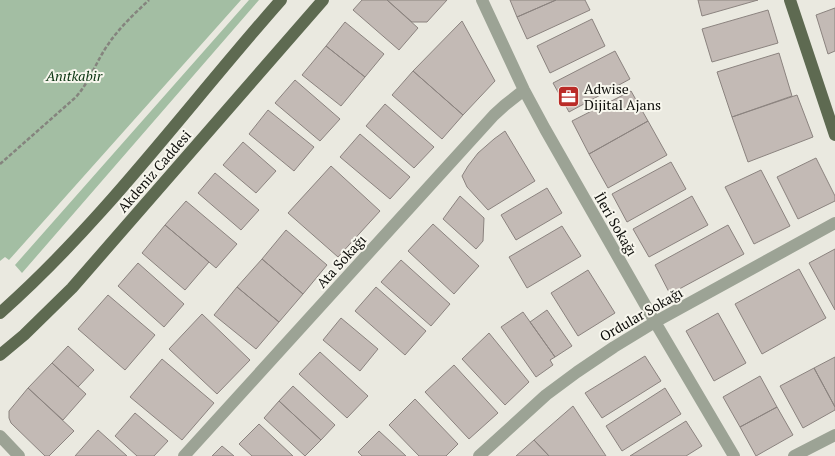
<svg xmlns="http://www.w3.org/2000/svg" width="835" height="456" font-family="'PT Serif',serif">
  <style>
    .green { fill: #a3bea3 }
    .building { fill: #c3bab5; stroke: #8b837f }
    .lines { fill: none; stroke-linecap: round; stroke-linejoin: round }
    .path { stroke: #85847e; stroke-width: 2.5; stroke-dasharray: 4 2; stroke-linecap: butt }
    .minor { stroke: #9ca395; stroke-width: 12 }
    .major { stroke: #5e6a51; stroke-width: 12 }
    .labels { text-anchor: middle; dominant-baseline: central; stroke-width: 4; stroke-linejoin: round; paint-order: stroke }
    .park-label { font-size: 14px; font-style: italic; fill: #093410; stroke: #f7f6ed }
    .poi-label { font-size: 14px; fill: #0d0d0a; stroke: #f7f6ed; text-anchor: start }
    .street-label { font-size: 14px; fill: #0d0d0a; stroke: #f7f6ed }
  </style>
  <rect width="100%" height="100%" fill="#eae9e0"/>
  <path class="green" d="M 0,0 L 241,0 L 9,260 L 5,257 L 0,261 Z
    M 249,0 L 259,0 L 22,273 L 15,265 Z"/>
  <path class="building" d="M 362,0 L 387,0 L 418,28 L 399,50 L 353,10 Z
    M 387,0 L 447,0 L 427,22 L 412,22 Z
    M 510,0 L 556,0 L 517,17 Z
    M 556,0 L 585,0 L 590,10 L 527,39 L 517,17 Z
    M 698,0 L 758,0 L 702,16 Z
    M 835,8 L 835,51 L 828,54 L 816,15 Z
    M 768,10 L 778,43 L 712,62 L 702,29 Z
    M 592,19 L 605,46 L 550,73 L 537,46 Z
    M 462,21 L 495,81 L 463,115 L 413,71 Z
    M 345,22 L 384,54 L 365,77 L 326,46 Z
    M 326,46 L 365,77 L 341,106 L 302,75 Z
    M 615,51 L 630,79 L 569,112 L 553,83 Z
    M 779,53 L 792,96 L 732,117 L 717,72 Z
    M 413,71 L 463,115 L 442,139 L 392,95 Z
    M 295,80 L 340,119 L 320,141 L 275,103 Z
    M 631,91 L 648,121 L 589,154 L 572,121 Z
    M 797,95 L 813,137 L 748,162 L 732,117 Z
    M 385,104 L 434,147 L 414,168 L 366,126 Z
    M 268,110 L 314,147 L 294,171 L 249,134 Z
    M 648,121 L 667,155 L 608,188 L 589,154 Z
    M 505,131 L 535,181 L 488,210 L 467,187 L 462,176 L 468,166 L 478,153 L 494,139 Z
    M 360,134 L 410,177 L 390,199 L 340,157 Z
    M 243,142 L 276,171 L 256,193 L 223,165 Z
    M 816,158 L 835,196 L 835,201 L 798,219 L 777,177 Z
    M 671,162 L 686,189 L 627,222 L 612,194 Z
    M 331,166 L 380,211 L 338,257 L 288,213 Z
    M 761,170 L 790,226 L 754,244 L 725,187 Z
    M 215,173 L 259,210 L 241,230 L 198,193 Z
    M 547,188 L 562,213 L 516,240 L 501,215 Z
    M 460,196 L 484,218 L 483,241 L 476,249 L 443,219 Z
    M 692,196 L 708,225 L 649,257 L 633,229 Z
    M 186,201 L 237,244 L 216,268 L 165,225 Z
    M 433,224 L 479,266 L 454,294 L 408,251 Z
    M 165,225 L 209,262 L 185,290 L 142,253 Z
    M 728,225 L 744,254 L 670,294 L 655,265 Z
    M 562,226 L 581,256 L 527,288 L 509,257 Z
    M 286,230 L 327,265 L 303,294 L 262,259 Z
    M 835,249 L 835,310 L 809,263 Z
    M 262,259 L 303,294 L 279,322 L 237,287 Z
    M 401,260 L 450,304 L 431,326 L 381,282 Z
    M 138,263 L 184,304 L 164,327 L 118,286 Z
    M 799,269 L 826,318 L 762,354 L 735,304 Z
    M 588,270 L 615,313 L 578,336 L 551,293 Z
    M 237,287 L 279,322 L 256,349 L 214,315 Z
    M 376,287 L 426,331 L 405,355 L 355,311 Z
    M 108,295 L 155,335 L 125,370 L 78,329 Z
    M 547,310 L 572,346 L 555,357 L 530,322 Z
    M 523,312 L 555,357 L 550,360 L 553,365 L 536,377 L 501,327 Z
    M 718,313 L 746,363 L 714,381 L 686,331 Z
    M 202,314 L 250,360 L 217,394 L 169,349 Z
    M 341,318 L 378,349 L 360,371 L 323,340 Z
    M 489,333 L 529,382 L 505,405 L 462,359 Z
    M 68,346 L 94,370 L 78,387 L 52,363 Z
    M 320,352 L 368,396 L 347,418 L 299,374 Z
    M 645,356 L 661,381 L 602,418 L 585,393 Z
    M 835,357 L 835,407 L 814,368 Z
    M 162,359 L 214,403 L 182,440 L 130,397 Z
    M 52,363 L 86,394 L 63,420 L 28,388 Z
    M 454,365 L 498,413 L 469,439 L 425,392 Z
    M 814,368 L 835,407 L 835,410 L 803,428 L 780,386 Z
    M 760,376 L 777,407 L 740,427 L 723,397 Z
    M 293,386 L 335,425 L 321,440 L 279,401 Z
    M 28,388 L 74,431 L 49,456 L 45,456 L 11,423 L 9,418 L 9,411 Z
    M 665,388 L 681,414 L 622,451 L 606,426 Z
    M 415,399 L 458,444 L 446,456 L 419,456 L 389,425 Z
    M 279,401 L 321,440 L 305,456 L 264,418 Z
    M 573,406 L 606,456 L 549,456 L 534,440 Z
    M 777,407 L 793,435 L 756,456 L 740,427 Z
    M 135,413 L 168,441 L 154,456 L 137,456 L 115,436 Z
    M 686,421 L 702,446 L 686,456 L 630,456 Z
    M 259,424 L 293,456 L 252,456 L 239,444 Z
    M 98,430 L 127,456 L 75,456 Z
    M 379,431 L 406,456 L 362,456 L 358,452 Z
    M 534,440 L 549,456 L 516,456 Z
    M 222,446 L 234,456 L 212,456 Z"/>
  <g class="lines">
    <path class="path" d="M 0,164 L 76,97 C 89,82 95,65 105,49 C 117,30 133,15 149,0"/>
    <path class="minor" d="M 482,0 L 524,90 L 545,129 L 655,322 L 734,456
      M 0,436 L 19,456
      M 184,456 L 494,115 L 505,105 L 524,90
      M 479,456 L 546,395 L 577,372 L 614,347 L 655,322 L 835,223
      M 794,456 L 835,435"/>
    <path class="major" d="M 790,0 L 835,135
      M 0,313 C 105,220 188,105 281,0
      M 0,355 L 24,335 L 72,288 L 323,0"/>
  </g>
  <defs>
    <symbol id="office-square" viewBox="-11 -11 22 22"><rect x="-9" y="-9" width="18" height="18" rx="4" fill="#ba2b27" stroke="#f7f6ed"/><path d="M-6-3h4V-5.5h4V-3h4V5H-6ZM-1-4.5V-3h2v-1.5ZM-6 0V1H6V0Z" fill="#fff"/></symbol>
  </defs>
  <g fill-rule="evenodd">
    <use href="#office-square" x="556" y="84" width="25" height="25"/>
  </g>
  <g class="labels">
    <g class="park-label">
      <text x="74" y="75">Anıtkabir</text>
    </g>
    <g class="poi-label">
      <text x="584" y="88">Adwise<tspan x="584" dy="16">Dijital Ajans</tspan></text>
    </g>
    <g class="street-label">
      <text transform="translate(154 171) rotate(-49)">Akdeniz Caddesi</text>
      <text transform="translate(616 224) rotate(60)">İleri Sokağı</text>
      <text transform="translate(341 261) rotate(-48)">Ata Sokağı</text>
      <text transform="translate(641 314) rotate(-30)">Ordular Sokağı</text>
    </g>
  </g>
</svg>
